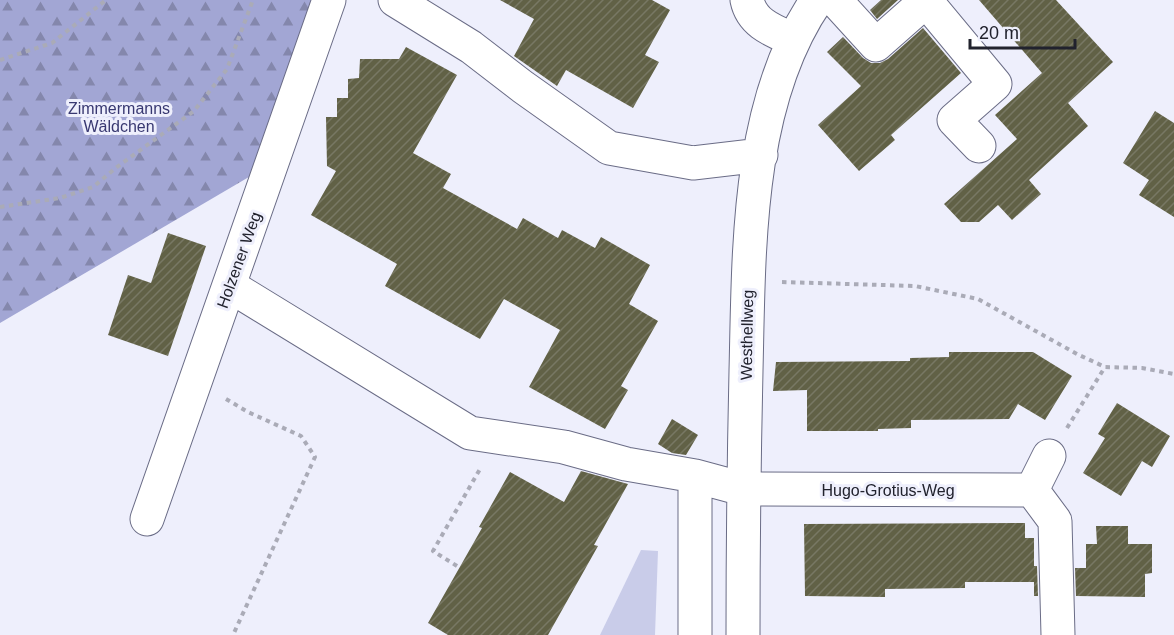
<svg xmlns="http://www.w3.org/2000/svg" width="1174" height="635" font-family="Helvetica,sans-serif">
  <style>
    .green { fill: #c9cce9 }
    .forest { fill: url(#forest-firs) }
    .building { fill: url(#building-hatch) }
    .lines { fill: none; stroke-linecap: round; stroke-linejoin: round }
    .minor-casing { stroke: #6a6c86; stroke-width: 35 }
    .path { stroke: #aaabb7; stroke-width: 4; stroke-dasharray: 4.5 4.5; stroke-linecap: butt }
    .minor { stroke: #fff; stroke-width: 33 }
    .labels { text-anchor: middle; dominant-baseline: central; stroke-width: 6; stroke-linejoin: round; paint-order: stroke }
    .park-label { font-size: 16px; fill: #383871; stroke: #eeeffc }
    .street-label { font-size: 16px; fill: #21222d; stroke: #eeeffc }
  </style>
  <defs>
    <pattern id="forest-firs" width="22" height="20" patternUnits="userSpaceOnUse" patternTransform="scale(1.5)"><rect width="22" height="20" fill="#a2a6d4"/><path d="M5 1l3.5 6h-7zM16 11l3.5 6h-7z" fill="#8487ac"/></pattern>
    <pattern id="building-hatch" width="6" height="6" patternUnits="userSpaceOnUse" patternTransform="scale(1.5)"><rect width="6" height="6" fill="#616146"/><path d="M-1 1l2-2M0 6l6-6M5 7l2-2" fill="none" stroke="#787864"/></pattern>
  </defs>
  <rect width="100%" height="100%" fill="#eeeffc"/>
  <path class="green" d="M 641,550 L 658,551 L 655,635 L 600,635 Z"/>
  <path class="forest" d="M 0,0 L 315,0 L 254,174 L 0,323 Z"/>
  <path class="building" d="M 500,0 L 652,0 L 670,10 L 645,55 L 659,62 L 633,108 L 566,70 L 557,86 L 514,56 L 534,19 Z
    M 881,0 L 898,0 L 877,19 L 870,10 Z
    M 979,0 L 1056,0 L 1113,62 L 1068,103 L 1088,126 L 1029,180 L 1041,194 L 1012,220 L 998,205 L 979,222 L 961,222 L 944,204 L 1017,139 L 995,115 L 1042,73 Z
    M 923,28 L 961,73 L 891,135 L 895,140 L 859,171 L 818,125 L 861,86 L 827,52 L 843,37 L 863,58 L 871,63 L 880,63 L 888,59 Z
    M 406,47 L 457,75 L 413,153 L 451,174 L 443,188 L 517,229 L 523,218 L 558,238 L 562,230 L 595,248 L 601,237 L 650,265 L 629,304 L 658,321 L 621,386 L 628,390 L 605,429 L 529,387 L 560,330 L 504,299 L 480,339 L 385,286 L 397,264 L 311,215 L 336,171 L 327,166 L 326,117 L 337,117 L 337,98 L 348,98 L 348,79 L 359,78 L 360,59 L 399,59 Z
    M 1155,111 L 1174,123 L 1174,217 L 1139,195 L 1149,180 L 1123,163 Z
    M 168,233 L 206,246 L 168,356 L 108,335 L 128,275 L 151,283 Z
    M 949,352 L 1033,352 L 1072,376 L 1045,420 L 1018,404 L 1009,419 L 911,420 L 911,428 L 878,429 L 878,431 L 807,431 L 807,390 L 773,391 L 776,362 L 910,361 L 910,358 L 949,357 Z
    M 1117,403 L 1170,436 L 1152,467 L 1142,461 L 1121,496 L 1083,473 L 1105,438 L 1098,434 Z
    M 672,419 L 698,435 L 686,455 L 672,453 L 658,444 Z
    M 581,471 L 628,484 L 594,545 L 598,546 L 548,635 L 448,635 L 428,623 L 482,528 L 479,527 L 510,472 L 564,502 Z
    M 1025,523 L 1025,538 L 1034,538 L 1034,572 L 1034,566 L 1037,566 L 1038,596 L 1034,596 L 1034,582 L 965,582 L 965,588 L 885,589 L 885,597 L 805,596 L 804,524 Z
    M 1096,526 L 1128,526 L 1128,544 L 1152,544 L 1152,573 L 1145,574 L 1145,597 L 1076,596 L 1075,568 L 1086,568 L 1086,544 L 1097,544 Z"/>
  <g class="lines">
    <defs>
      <path id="minor" d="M 395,0 L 471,47 L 523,87 L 609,148 L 693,163 L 761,155
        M 747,0 C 752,24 774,31 794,40
        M 835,0 L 876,45 L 927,0
        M 926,1 L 995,84 L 954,120 L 979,146
        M 230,286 L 470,433 L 564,447 L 626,464 L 695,476 L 743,489 L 1032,490 L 1049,456
        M 695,476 L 695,635
        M 1032,490 L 1055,521 L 1058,635
        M 147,519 L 329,0
        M 743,635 C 743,547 744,459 746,371 C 749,250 746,103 817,0"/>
    </defs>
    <use href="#minor" class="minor-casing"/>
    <path class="path" d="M 0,60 L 52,43 L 106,0
      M 0,207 L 60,198 L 93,187 L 117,167 L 194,111 L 227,69 L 253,0
      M 782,282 L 915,286 L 978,299 L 1077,354 L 1105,367 L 1142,368 L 1174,374
      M 226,399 L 248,412 L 301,436 L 315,457 L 233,635
      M 1067,428 L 1105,367
      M 457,566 L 433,551 L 480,469"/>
    <use href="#minor" class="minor"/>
  </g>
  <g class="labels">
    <g class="park-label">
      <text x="119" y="108">Zimmermanns<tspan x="119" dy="18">Wäldchen</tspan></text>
    </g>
    <g class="street-label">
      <text transform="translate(239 260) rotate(-70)">Holzener Weg</text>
      <text transform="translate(747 335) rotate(-89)">Westhellweg</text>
      <text x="888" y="490">Hugo-Grotius-Weg</text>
    </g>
  </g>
  <path d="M970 39v9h105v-9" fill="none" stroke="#21222d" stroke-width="3"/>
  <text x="979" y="39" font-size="18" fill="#21222d" stroke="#eeeffc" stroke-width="4.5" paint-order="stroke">20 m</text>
</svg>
